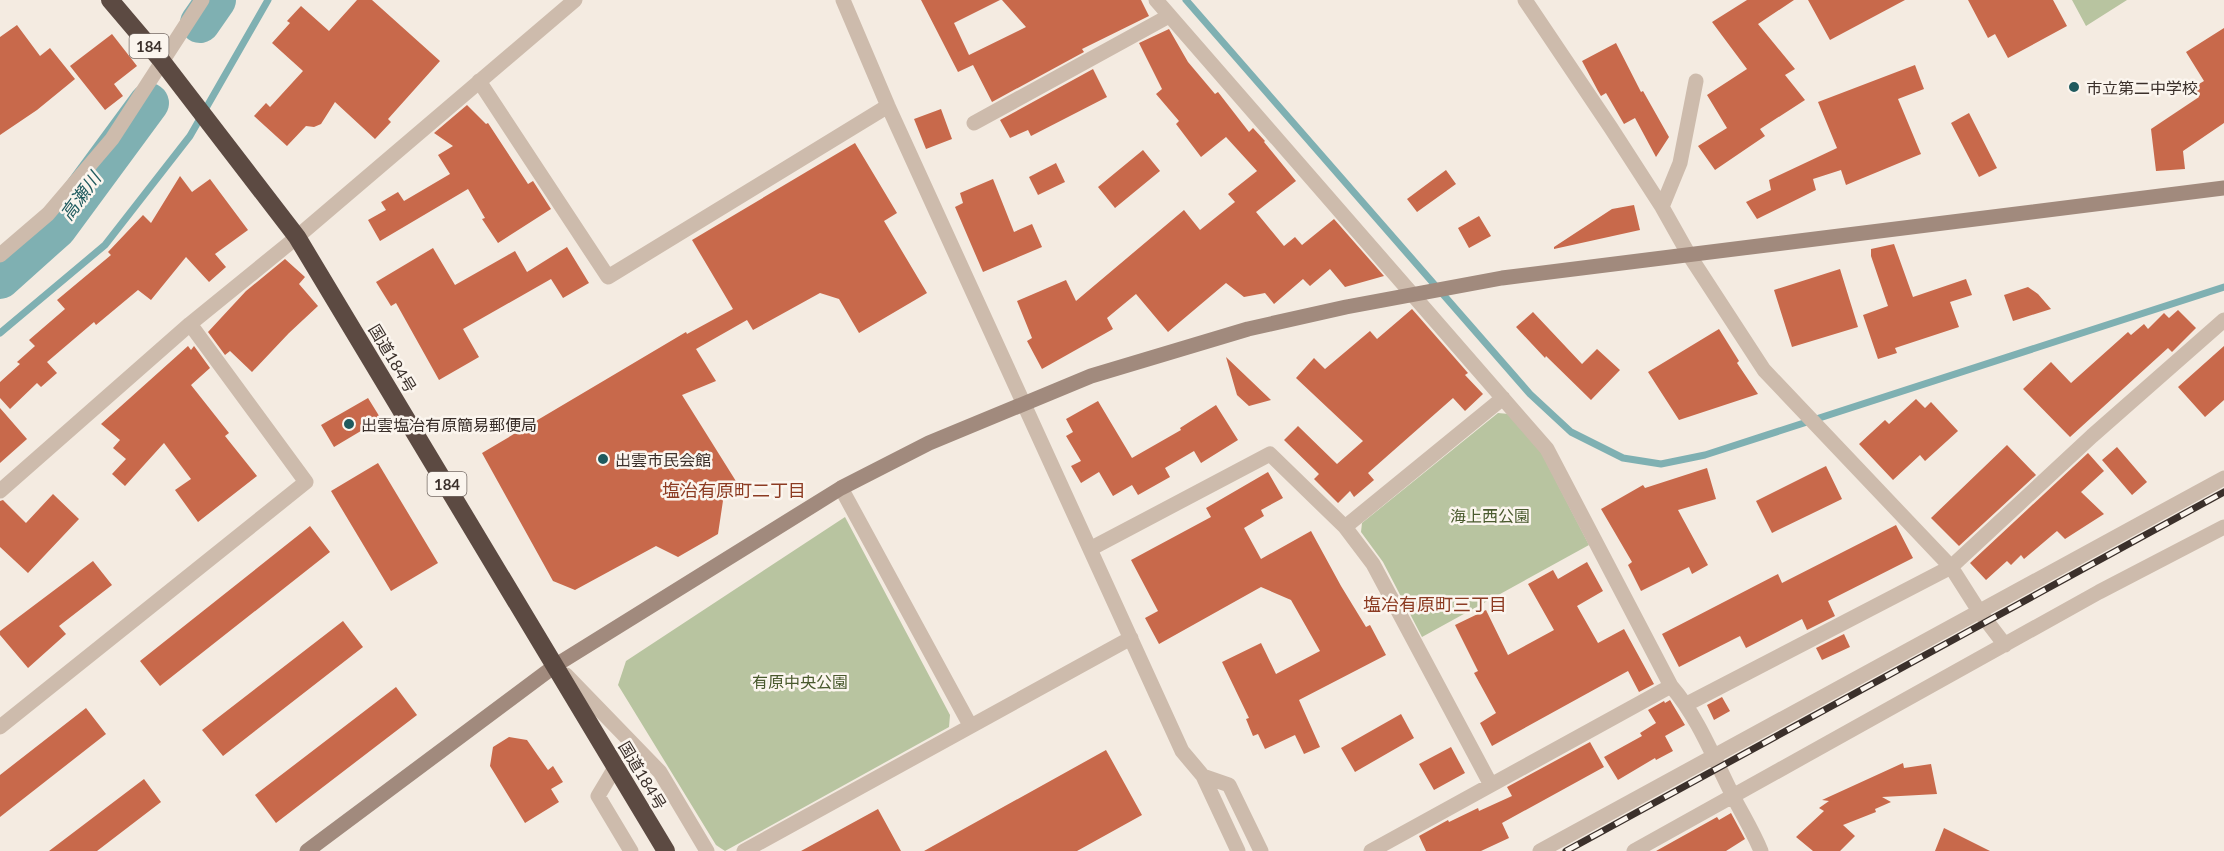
<svg xmlns="http://www.w3.org/2000/svg" width="2224" height="851" font-family="Lato,'Noto Sans JP',sans-serif">
  <style>
    .green { fill: #b8c4a0 }
    .lines { fill: none; stroke-linecap: round; stroke-linejoin: round }
    .stream { stroke: #7fb0b2; stroke-width: 7 }
    .river { stroke: #7fb0b2; stroke-width: 40 }
    .building { fill: #c8694b }
    .street { stroke: #cdbbac; stroke-width: 15 }
    .secondary { stroke: #a18a7d; stroke-width: 15 }
    .highway { stroke: #5c4a42; stroke-width: 18 }
    .rail-casing { stroke: #3b302b; stroke-width: 7 }
    .rail { stroke: #fbf5ee; stroke-width: 4.5; stroke-dasharray: 14; stroke-linecap: butt }
    .poi-dot { fill: #1f5a5e; stroke: #fbf5ee; stroke-width: 2 }
    .labels { text-anchor: middle; dominant-baseline: central; stroke-width: 5; stroke-linejoin: round; paint-order: stroke }
    .shield { fill: #fbf5ee; stroke: #756b66; stroke-width: 1.5 }
    .shield-label { font-size: 15px; font-weight: bold; fill: #3b302b }
    .poi-label { font-size: 16px; fill: #3b302b; stroke: #fbf5ee; text-anchor: start }
    .street-label { font-size: 16px; fill: #3b302b; stroke: #fbf5ee }
    .park-label { font-size: 16px; fill: #4a5a2e; stroke: #fbf5ee }
    .water-label { font-size: 18px; font-style: italic; fill: #1f5a5e; stroke: #fbf5ee }
    .neighbourhood-label { font-size: 18px; fill: #8c3b22; stroke: #fbf5ee }
  </style>
  <rect width="100%" height="100%" fill="#f4ebe1"/>
  <path class="green" d="M 2072,0 L 2127,0 L 2086,26 Z
    M 1498,413 L 1509,414 L 1541,452 L 1589,545 L 1422,637 L 1383,562 L 1361,532 L 1362,523 Z
    M 845,517 L 950,715 L 949,727 L 725,851 L 716,845 L 618,685 L 626,661 Z"/>
  <g class="lines">
    <path class="stream" d="M 1186,0 L 1530,394 L 1571,432 L 1623,458 L 1661,464 L 1705,455 L 2224,287
      M 0,333 L 105,245 L 190,136 L 268,0"/>
    <path class="river" d="M 200,23 L 216,0
      M 0,279 L 57,228 L 149,103"/>
  </g>
  <path class="building" d="M 357,0 L 372,0 L 440,61 L 388,119 L 391,122 L 375,139 L 335,102 L 321,124 L 314,127 L 306,126 L 287,146 L 254,116 L 266,103 L 270,107 L 303,71 L 272,43 L 290,23 L 287,21 L 301,6 L 329,31 Z
    M 921,0 L 1000,0 L 954,23 L 969,55 L 1026,27 L 1002,0 L 1141,0 L 1149,16 L 1082,49 L 1084,52 L 992,102 L 973,65 L 958,72 Z
    M 1747,0 L 1794,0 L 1758,24 L 1795,69 L 1785,75 L 1805,100 L 1760,129 L 1765,136 L 1715,170 L 1698,146 L 1727,128 L 1707,95 L 1747,69 L 1712,22 Z
    M 1808,0 L 1905,0 L 1830,40 Z
    M 1968,0 L 2053,0 L 2067,26 L 2008,58 L 1995,34 L 1988,38 Z
    M 17,25 L 40,56 L 50,48 L 75,79 L 37,110 L 0,135 L 0,37 Z
    M 2224,28 L 2224,123 L 2183,151 L 2185,169 L 2156,171 L 2151,129 L 2199,97 L 2192,88 L 2204,81 L 2186,52 Z
    M 1169,29 L 1188,62 L 1215,94 L 1218,92 L 1249,132 L 1253,128 L 1265,141 L 1264,142 L 1296,181 L 1256,212 L 1284,246 L 1295,237 L 1302,245 L 1334,219 L 1384,276 L 1345,287 L 1330,269 L 1310,286 L 1303,279 L 1274,304 L 1265,293 L 1244,297 L 1226,283 L 1168,332 L 1136,294 L 1107,318 L 1113,329 L 1042,369 L 1027,341 L 1032,338 L 1017,301 L 1066,280 L 1076,301 L 1184,210 L 1200,230 L 1235,202 L 1228,194 L 1257,171 L 1226,137 L 1201,157 L 1176,124 L 1179,121 L 1156,94 L 1162,89 L 1139,43 Z
    M 112,34 L 137,66 L 114,84 L 123,96 L 105,110 L 70,66 Z
    M 1616,43 L 1641,92 L 1643,91 L 1669,137 L 1656,157 L 1635,118 L 1624,124 L 1606,93 L 1601,96 L 1598,91 L 1582,61 Z
    M 1915,65 L 1924,89 L 1898,99 L 1921,154 L 1846,185 L 1841,170 L 1813,179 L 1816,190 L 1757,219 L 1746,202 L 1771,190 L 1769,180 L 1837,148 L 1818,102 Z
    M 1093,69 L 1107,97 L 1031,136 L 1028,130 L 1010,138 L 1000,120 Z
    M 467,105 L 486,124 L 488,123 L 528,184 L 533,181 L 551,209 L 498,243 L 482,219 L 485,218 L 468,189 L 380,241 L 368,220 L 386,210 L 381,202 L 398,192 L 404,201 L 450,174 L 438,155 L 453,146 L 434,133 Z
    M 941,109 L 952,139 L 926,149 L 914,119 Z
    M 1969,113 L 1997,168 L 1979,177 L 1951,123 Z
    M 855,143 L 897,213 L 884,221 L 927,293 L 859,333 L 839,299 L 820,293 L 753,330 L 747,320 L 696,349 L 716,381 L 682,395 L 739,486 L 724,494 L 718,534 L 678,557 L 656,546 L 575,590 L 553,581 L 482,453 L 686,332 L 687,334 L 733,309 L 692,240 Z
    M 1143,150 L 1160,171 L 1115,208 L 1098,187 Z
    M 1056,163 L 1065,182 L 1038,195 L 1029,177 Z
    M 1446,170 L 1456,184 L 1417,212 L 1407,199 Z
    M 180,176 L 192,192 L 210,179 L 248,230 L 215,254 L 226,267 L 209,282 L 186,257 L 151,300 L 138,290 L 96,325 L 94,322 L 47,362 L 57,373 L 41,387 L 37,383 L 10,409 L 0,398 L 0,382 L 20,364 L 17,362 L 35,346 L 29,340 L 65,309 L 57,300 L 111,255 L 108,252 L 143,215 L 151,223 Z
    M 993,179 L 1014,232 L 1032,224 L 1042,247 L 983,272 L 955,207 L 963,203 L 960,193 Z
    M 1634,205 L 1640,230 L 1554,249 L 1554,247 L 1612,209 Z
    M 1479,216 L 1491,236 L 1469,248 L 1458,228 Z
    M 1894,244 L 1913,297 L 1966,279 L 1972,295 L 1950,302 L 1959,327 L 1895,348 L 1897,353 L 1878,359 L 1863,315 L 1888,306 L 1871,256 L 1871,249 Z
    M 567,247 L 589,283 L 563,298 L 551,279 L 463,329 L 479,357 L 439,380 L 396,303 L 391,306 L 376,282 L 433,248 L 455,285 L 515,251 L 527,272 Z
    M 285,259 L 305,277 L 299,284 L 318,306 L 289,333 L 252,372 L 230,351 L 225,355 L 208,332 L 246,291 Z
    M 1840,269 L 1858,327 L 1792,347 L 1774,290 Z
    M 2028,287 L 2038,294 L 2051,309 L 2013,321 L 2004,295 Z
    M 1412,309 L 1468,373 L 1465,375 L 1483,394 L 1465,411 L 1453,398 L 1368,473 L 1374,480 L 1354,497 L 1350,491 L 1338,503 L 1314,479 L 1319,474 L 1284,440 L 1298,426 L 1337,464 L 1363,441 L 1296,378 L 1314,358 L 1325,369 L 1370,331 L 1377,339 Z
    M 2178,310 L 2196,328 L 2172,352 L 2168,348 L 2070,437 L 2023,389 L 2051,362 L 2071,383 L 2128,332 L 2131,335 L 2144,324 L 2148,329 L 2164,313 L 2169,318 Z
    M 1533,312 L 1582,364 L 1597,349 L 1620,370 L 1591,400 L 1546,356 L 1545,358 L 1516,327 Z
    M 1719,329 L 1739,361 L 1737,363 L 1758,394 L 1679,420 L 1648,372 Z
    M 188,346 L 191,350 L 194,346 L 210,368 L 191,385 L 229,433 L 225,436 L 257,476 L 198,522 L 175,490 L 191,479 L 164,443 L 125,486 L 112,474 L 126,459 L 113,448 L 120,440 L 101,424 Z
    M 2224,346 L 2224,400 L 2205,417 L 2178,387 Z
    M 1226,357 L 1271,400 L 1249,406 L 1237,395 Z
    M 368,398 L 381,419 L 334,447 L 321,425 Z
    M 1916,399 L 1925,408 L 1931,402 L 1958,431 L 1925,461 L 1920,455 L 1893,480 L 1859,444 L 1885,420 L 1889,424 Z
    M 1098,401 L 1132,458 L 1181,430 L 1180,428 L 1216,405 L 1238,440 L 1201,463 L 1194,451 L 1165,468 L 1170,477 L 1138,495 L 1132,485 L 1113,496 L 1099,472 L 1081,483 L 1071,466 L 1081,461 L 1066,436 L 1073,432 L 1066,419 Z
    M 0,408 L 27,439 L 0,463 Z
    M 2007,445 L 2036,475 L 1959,546 L 1931,518 Z
    M 2117,447 L 2147,482 L 2132,495 L 2102,460 Z
    M 2088,453 L 2104,471 L 2081,492 L 2104,514 L 2065,539 L 2057,531 L 2024,559 L 2021,555 L 2011,565 L 2007,561 L 1986,580 L 1970,563 Z
    M 378,463 L 438,563 L 391,591 L 331,491 Z
    M 1826,466 L 1842,499 L 1772,533 L 1756,501 Z
    M 1707,468 L 1716,499 L 1678,510 L 1708,565 L 1692,574 L 1689,567 L 1641,591 L 1628,565 L 1632,562 L 1601,509 L 1643,485 L 1645,488 Z
    M 1268,472 L 1283,498 L 1261,510 L 1264,516 L 1244,528 L 1261,559 L 1311,531 L 1341,586 L 1366,627 L 1370,625 L 1386,655 L 1299,700 L 1320,747 L 1304,754 L 1295,735 L 1265,749 L 1258,734 L 1253,736 L 1246,719 L 1249,718 L 1222,662 L 1261,643 L 1276,674 L 1320,651 L 1291,600 L 1261,587 L 1159,644 L 1145,618 L 1158,611 L 1131,560 L 1211,517 L 1206,508 Z
    M 53,494 L 79,519 L 28,573 L 0,547 L 0,501 L 3,500 L 26,523 Z
    M 1896,525 L 1913,558 L 1828,601 L 1835,616 L 1807,630 L 1802,619 L 1746,648 L 1740,636 L 1679,667 L 1662,634 L 1778,574 L 1782,583 Z
    M 310,526 L 330,552 L 160,686 L 140,661 Z
    M 93,561 L 112,585 L 59,626 L 66,634 L 28,668 L 0,635 L 0,631 Z
    M 1587,562 L 1603,591 L 1577,606 L 1598,643 L 1624,629 L 1654,684 L 1639,692 L 1628,671 L 1492,746 L 1480,723 L 1496,713 L 1474,673 L 1478,671 L 1455,625 L 1486,610 L 1508,655 L 1554,630 L 1528,584 L 1553,570 L 1558,579 Z
    M 343,621 L 363,647 L 223,756 L 202,730 Z
    M 1844,634 L 1850,647 L 1822,660 L 1816,648 Z
    M 396,687 L 417,715 L 276,823 L 255,795 Z
    M 1722,697 L 1730,711 L 1714,720 L 1707,705 Z
    M 1670,700 L 1685,725 L 1665,736 L 1673,751 L 1656,760 L 1655,758 L 1618,780 L 1604,757 L 1642,736 L 1640,733 L 1656,723 L 1648,710 L 1664,701 L 1665,703 Z
    M 86,708 L 106,734 L 0,817 L 0,775 Z
    M 1401,714 L 1414,738 L 1355,772 L 1341,748 Z
    M 509,737 L 527,740 L 548,770 L 553,766 L 563,782 L 551,789 L 559,802 L 525,823 L 490,766 L 493,747 Z
    M 1590,742 L 1604,767 L 1502,823 L 1509,838 L 1481,851 L 1426,851 L 1419,836 L 1448,820 L 1449,822 L 1478,808 L 1479,811 L 1512,796 L 1507,787 Z
    M 1451,747 L 1465,773 L 1434,790 L 1419,764 Z
    M 1106,750 L 1142,815 L 1077,851 L 924,851 Z
    M 1903,763 L 1904,768 L 1931,764 L 1937,794 L 1882,797 L 1891,802 L 1875,809 L 1876,812 L 1843,825 L 1855,836 L 1840,851 L 1813,851 L 1796,837 L 1824,811 L 1819,808 L 1829,801 L 1822,800 Z
    M 144,779 L 161,802 L 97,851 L 49,851 Z
    M 878,809 L 901,851 L 801,851 Z
    M 1731,813 L 1745,839 L 1726,851 L 1656,851 L 1717,817 L 1719,820 Z
    M 1944,828 L 1990,851 L 1935,851 Z"/>
  <g class="lines">
    <path class="street" d="M 843,0 L 888,106 L 1182,751 L 1203,776 L 1238,851
      M 1156,0 L 1547,449 L 1671,686 C 1697,716 1712,754 1730,790 C 1740,811 1752,829 1761,851
      M 1525,0 L 1611,128 L 1662,207 L 1689,255 L 1764,370 L 1951,567 L 1979,611 L 2005,645
      M 479,81 L 608,277 L 888,106
      M 974,123 L 1169,16
      M 1662,207 L 1680,163 L 1696,81
      M 0,255 L 48,214 L 112,139 L 202,0
      M 841,488 L 970,725
      M 0,491 L 190,324 L 297,237 L 575,0
      M 1345,527 L 1503,398
      M 1090,549 L 1270,454 L 1345,527 L 1373,564 L 1491,785
      M 566,675 L 660,772 L 707,851
      M 1687,704 L 1951,567 L 2092,436 L 2224,320
      M 0,727 L 306,482 L 190,324
      M 616,766 L 598,796 L 631,851
      M 1203,776 L 1229,785 L 1261,851
      M 744,851 L 1131,638
      M 1371,851 L 1671,686
      M 1540,851 L 2224,478
      M 1634,851 L 2099,592 L 2224,527"/>
    <path class="secondary" d="M 307,851 L 556,665 L 841,488 L 929,443 L 1091,376 L 1248,329 L 1346,307 L 1502,278 L 2224,188"/>
    <path class="highway" d="M 110,0 L 161,60 L 297,237 L 666,851"/>
    <defs>
      <path id="rail" d="M 1566,851 L 2224,492"/>
    </defs>
    <use href="#rail" class="rail-casing"/>
    <use href="#rail" class="rail"/>
  </g>
  <g class="poi-dot">
    <circle cx="2074" cy="87" r="6"/>
    <circle cx="349" cy="424" r="6"/>
    <circle cx="603" cy="459" r="6"/>
  </g>
  <g class="labels">
    <g class="shield">
      <rect x="129.5" y="34" width="39" height="24" rx="4.5"/>
      <rect x="427.5" y="472" width="39" height="24" rx="4.5"/>
    </g>
    <g class="shield-label">
      <text x="149" y="46">184</text>
      <text x="447" y="484">184</text>
    </g>
    <g class="poi-label">
      <text x="2086" y="87">市立第二中学校</text>
      <text x="361" y="424">出雲塩冶有原簡易郵便局</text>
      <text x="615" y="459">出雲市民会館</text>
    </g>
    <g class="street-label">
      <text transform="translate(393 358) rotate(59)">国道184号</text>
      <text transform="translate(643 775) rotate(59)">国道184号</text>
    </g>
    <g class="park-label">
      <text x="1490" y="515">海上西公園</text>
      <text x="800" y="681">有原中央公園</text>
    </g>
    <g class="water-label">
      <text transform="translate(80 196) rotate(-54)">高瀬川</text>
    </g>
    <g class="neighbourhood-label">
      <text x="734" y="490">塩冶有原町二丁目</text>
      <text x="1435" y="604">塩冶有原町三丁目</text>
    </g>
  </g>
</svg>
